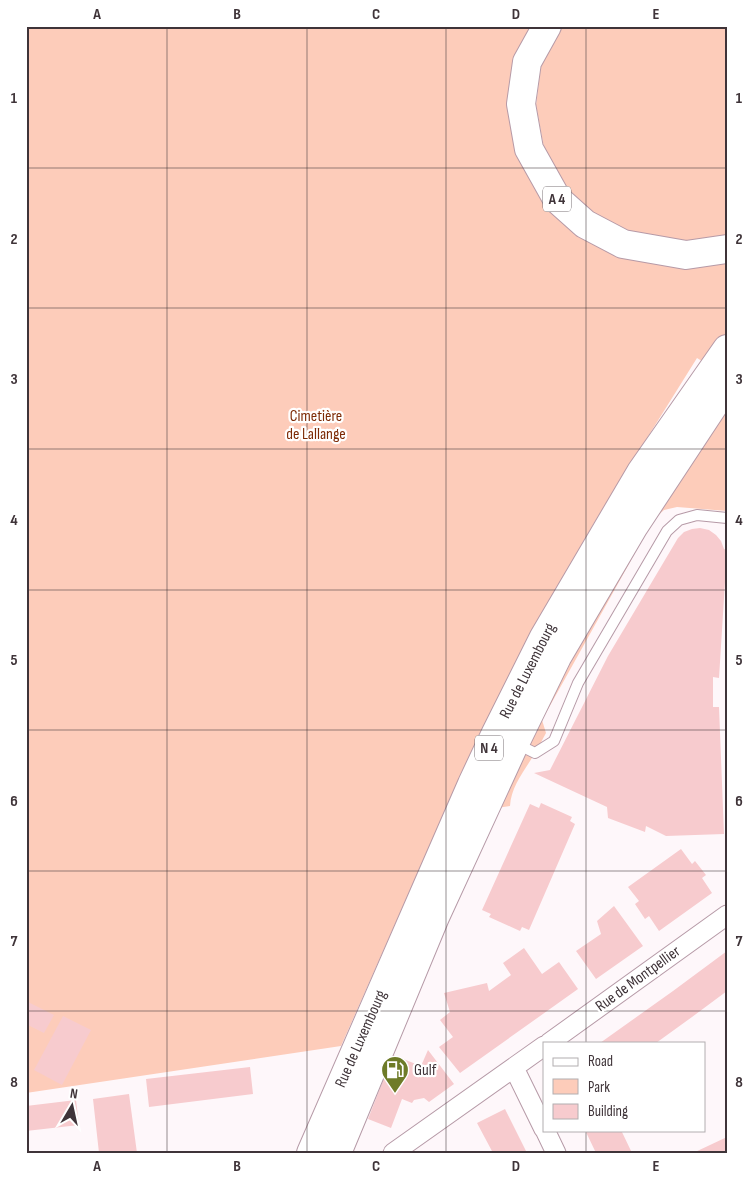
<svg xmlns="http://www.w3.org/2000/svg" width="753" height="1179" font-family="'Sofia Sans Condensed',sans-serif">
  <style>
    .green { fill: #fdccba }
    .building { fill: #f7cbce }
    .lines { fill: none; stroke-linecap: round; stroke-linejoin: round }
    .lane-casing { stroke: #b69aa7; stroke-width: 12 }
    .street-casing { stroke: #b69aa7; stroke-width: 21 }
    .primary-casing { stroke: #b69aa7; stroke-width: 30 }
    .highway-casing { stroke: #b69aa7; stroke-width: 30 }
    .lane { stroke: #fff; stroke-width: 10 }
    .street { stroke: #fff; stroke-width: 19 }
    .primary { stroke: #fff; stroke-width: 28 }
    .highway { stroke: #fff; stroke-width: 28 }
    .grid { fill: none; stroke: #3f3439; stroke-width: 1; stroke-opacity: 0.55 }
    .labels { text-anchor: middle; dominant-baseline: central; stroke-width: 4.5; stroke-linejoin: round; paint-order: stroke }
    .shield { fill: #fff; stroke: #797174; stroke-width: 1 }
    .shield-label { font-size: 15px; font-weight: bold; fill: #3f3439 }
    .park-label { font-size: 16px; fill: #7d2a05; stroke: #fff }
    .street-label { font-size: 16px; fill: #3f3439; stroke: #fff }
    .poi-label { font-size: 16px; fill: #3f3439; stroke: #fff; text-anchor: start }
    .neatline { fill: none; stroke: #3f3439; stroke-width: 2 }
    .grid-label { font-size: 16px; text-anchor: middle; font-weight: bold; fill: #3f3439 }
  </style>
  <rect width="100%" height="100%" fill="#fef7fa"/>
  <path class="green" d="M 26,26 L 532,26 L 511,103 L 577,231 L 727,260 L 727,334 L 705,363 L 697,358 L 594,523 L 519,656 L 454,791 L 341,1046 L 26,1093 Z
    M 564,26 L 727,26 L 727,237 L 684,244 L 628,234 L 593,215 L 569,192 L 544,148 L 536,105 L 541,65 L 559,32 Z
    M 727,385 L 727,511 L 677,507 L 664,510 L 654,519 L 542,720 L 546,733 C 542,740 539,747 535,753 C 525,770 511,786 510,806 L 484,810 Z"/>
  <path class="building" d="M 700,528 L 709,530 L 716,535 L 721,541 L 724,549 L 727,550 L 719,678 L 713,677 L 713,707 L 719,707 L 724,834 L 666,836 L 646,826 L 645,832 L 608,818 L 607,807 L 534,773 L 550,770 L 608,656 L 678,538 L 684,532 L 692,529 Z
    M 541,803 L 572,817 L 570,821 L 575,824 L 529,930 L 522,927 L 520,931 L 489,917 L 491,914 L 482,910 L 530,804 L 539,808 Z
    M 681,849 L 692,864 L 695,861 L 706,875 L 702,878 L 712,893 L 659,931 L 649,916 L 645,919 L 635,904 L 639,901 L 628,887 Z
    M 614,906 L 643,946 L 596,979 L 576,951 L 601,934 L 597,921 Z
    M 524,948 L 542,974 L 559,962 L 578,989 L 460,1073 L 439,1047 L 453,1037 L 440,1020 L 450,1012 L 444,993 L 487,983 L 489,991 L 511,975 L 503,963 Z
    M 727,951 L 727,991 L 692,1017 L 656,1043 L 600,1043 L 673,991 Z
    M 26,1001 L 54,1015 L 44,1033 L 26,1024 Z
    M 63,1016 L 91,1030 L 62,1085 L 34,1070 Z
    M 428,1050 L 454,1084 L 429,1102 L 424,1098 L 414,1100 L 412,1103 L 402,1099 L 391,1128 L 368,1119 L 393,1055 L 421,1066 Z
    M 250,1067 L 253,1094 L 149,1107 L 146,1079 Z
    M 129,1094 L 137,1153 L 99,1153 L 93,1099 Z
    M 76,1100 L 79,1125 L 26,1131 L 26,1106 Z
    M 505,1109 L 527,1153 L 493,1153 L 477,1123 Z
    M 585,1130 L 621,1130 L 632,1153 L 596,1153 Z
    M 727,1137 L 727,1153 L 693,1153 Z"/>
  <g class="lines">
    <defs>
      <path id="lane" d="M 517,744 L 535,753 L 554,741 L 578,683 L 667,531 L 679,520 L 697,515 L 727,518"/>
      <path id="street" d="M 549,1043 L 727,915
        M 514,1068 L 544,1129
        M 545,1130 L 556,1153
        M 393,1153 L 544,1046"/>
      <path id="primary" d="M 311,1153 L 472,784 L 495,735 L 544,637 L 641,472 L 727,349
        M 337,1153 L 435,917 L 515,743 L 557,657 L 634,526 L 727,385"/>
      <path id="highway" d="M 547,26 L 527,62 L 521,104 L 529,149 L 557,199 L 585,224 L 623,244 L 686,255 L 727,249"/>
    </defs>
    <use href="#lane" class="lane-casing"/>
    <use href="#street" class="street-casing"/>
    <use href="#primary" class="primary-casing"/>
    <use href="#highway" class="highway-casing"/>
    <use href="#lane" class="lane"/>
    <use href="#street" class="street"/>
    <use href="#primary" class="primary"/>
    <use href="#highway" class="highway"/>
  </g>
  <path class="grid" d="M 167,26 L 167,1153M 307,26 L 307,1153M 446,26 L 446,1153M 586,26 L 586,1043M 26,168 L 727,168M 26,308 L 727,308M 26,449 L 727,449M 26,590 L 727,590M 26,730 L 727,730M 26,871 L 727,871M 26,1011 L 727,1011M 586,1130 L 586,1153"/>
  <defs>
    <symbol id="fuel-pin" viewBox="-11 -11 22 30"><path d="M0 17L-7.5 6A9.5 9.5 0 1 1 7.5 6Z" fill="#6e7b28" stroke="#fff"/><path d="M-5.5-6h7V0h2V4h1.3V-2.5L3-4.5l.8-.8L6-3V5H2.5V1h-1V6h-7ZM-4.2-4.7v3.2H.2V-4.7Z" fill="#fff"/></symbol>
  </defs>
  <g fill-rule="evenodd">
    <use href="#fuel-pin" x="379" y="1054" width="32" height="43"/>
  </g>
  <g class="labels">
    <g class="shield">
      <rect x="543" y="186.5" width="28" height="25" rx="4"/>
      <rect x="475" y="735.5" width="28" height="25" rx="4"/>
    </g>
    <g class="shield-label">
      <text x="557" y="199">A 4</text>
      <text x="489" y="748">N 4</text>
    </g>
    <g class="park-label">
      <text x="316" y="416">Cimetière<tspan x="316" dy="18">de Lallange</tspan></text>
    </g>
    <g class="street-label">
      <text transform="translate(528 671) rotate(-63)">Rue de Luxembourg</text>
      <text transform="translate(638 979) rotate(-36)">Rue de Montpellier</text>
      <text transform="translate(361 1039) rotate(-66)">Rue de Luxembourg</text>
    </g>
    <g class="poi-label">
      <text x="414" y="1070">Gulf</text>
    </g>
  </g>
  <rect width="753" height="1179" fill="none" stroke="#ffffff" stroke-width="55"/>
  <rect x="543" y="1042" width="162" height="90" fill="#ffffff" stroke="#b2aeb0"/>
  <rect x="553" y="1058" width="25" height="8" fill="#ffffff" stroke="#b2aeb0"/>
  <text x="588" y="1066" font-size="15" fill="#3f3439">Road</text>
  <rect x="553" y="1079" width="25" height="15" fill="#fdccba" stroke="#b2aeb0"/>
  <text x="588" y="1092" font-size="15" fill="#3f3439">Park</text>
  <rect x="553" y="1104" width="25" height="15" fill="#f7cbce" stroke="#b2aeb0"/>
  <text x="588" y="1116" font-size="15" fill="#3f3439">Building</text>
  <g transform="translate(72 1106) rotate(9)" stroke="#ffffff" stroke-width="4" paint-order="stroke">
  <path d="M0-4L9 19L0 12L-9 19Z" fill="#3f3439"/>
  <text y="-8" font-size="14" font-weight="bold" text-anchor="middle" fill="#3f3439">N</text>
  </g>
  <rect x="28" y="28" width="698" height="1124" class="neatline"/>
  <g class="grid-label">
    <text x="97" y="19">A</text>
    <text x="237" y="19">B</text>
    <text x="376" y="19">C</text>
    <text x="516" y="19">D</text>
    <text x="656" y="19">E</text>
    <text x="14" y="103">1</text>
    <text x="739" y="103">1</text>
    <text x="14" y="244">2</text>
    <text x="739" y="244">2</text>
    <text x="14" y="384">3</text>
    <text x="739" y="384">3</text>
    <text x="14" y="525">4</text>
    <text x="739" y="525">4</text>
    <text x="14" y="665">5</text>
    <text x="739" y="665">5</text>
    <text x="14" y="806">6</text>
    <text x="739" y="806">6</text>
    <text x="14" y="946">7</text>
    <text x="739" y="946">7</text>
    <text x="14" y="1087">8</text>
    <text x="739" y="1087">8</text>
    <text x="97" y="1171">A</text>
    <text x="237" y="1171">B</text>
    <text x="376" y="1171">C</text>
    <text x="516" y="1171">D</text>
    <text x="656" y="1171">E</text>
  </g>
</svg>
